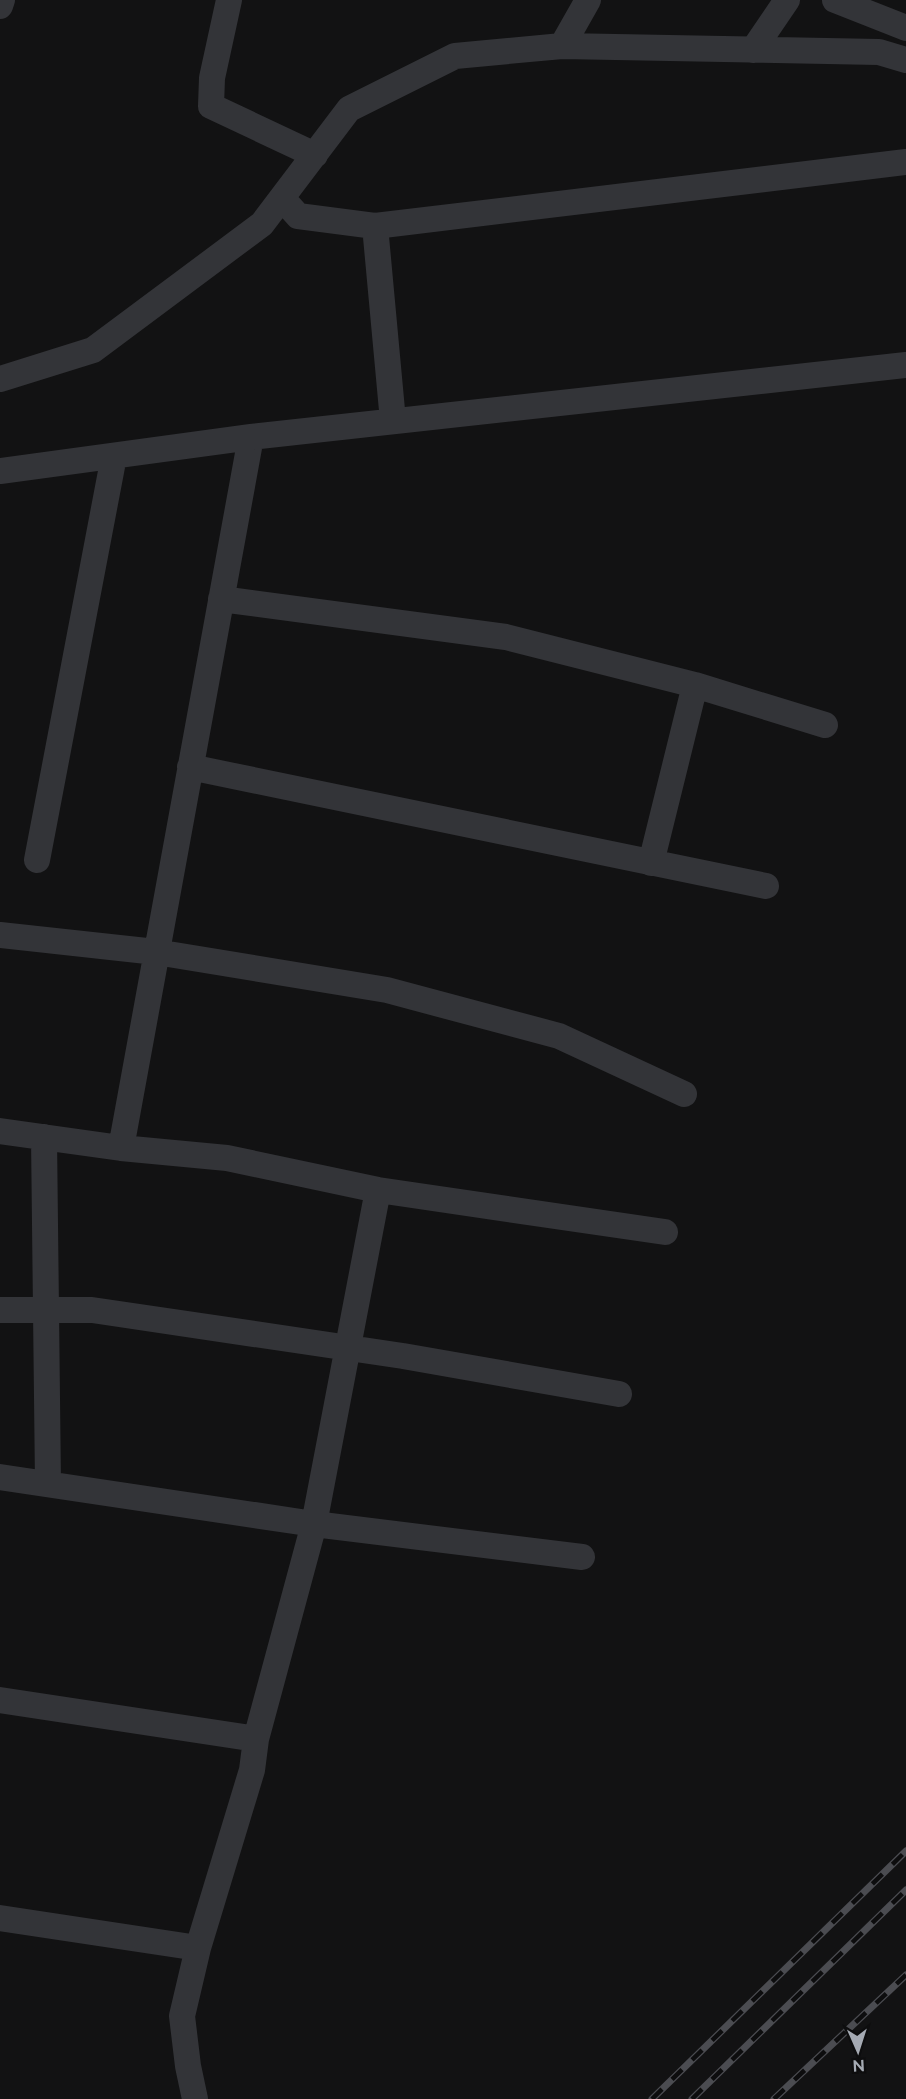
<svg xmlns="http://www.w3.org/2000/svg" width="906" height="2099" font-family="Raleway,sans-serif">
  <style>
    .lines { fill: none; stroke-linecap: round; stroke-linejoin: round }
    .street { stroke: #333438; stroke-width: 26 }
    .rail-casing { stroke: #4b4c51; stroke-width: 7 }
    .rail { stroke: #0d0d0e; stroke-width: 4.5; stroke-dasharray: 14; stroke-linecap: butt }
  </style>
  <rect width="100%" height="100%" fill="#121213"/>
  <g class="lines">
    <path class="street" d="M 229,0 L 212,78 L 211,106 L 315,155
      M 835,0 L 906,28
      M 0,6 L 2,0
      M 562,46 L 879,52 L 906,60
      M 753,50 L 787,0
      M 282,198 L 298,216 L 375,226 L 906,162
      M 375,226 L 393,421
      M 0,379 L 93,350 L 262,224 L 349,109 L 455,56 L 562,46 L 588,0
      M 0,471 L 251,437 L 906,365
      M 221,599 L 506,637 L 695,685 L 825,725
      M 190,767 L 766,886
      M 37,860 L 114,456
      M 651,863 L 695,685
      M 0,935 L 156,952 L 387,990 L 559,1036 L 684,1094
      M 0,1131 L 121,1148 L 227,1158 L 378,1190 L 665,1232
      M 44,1137 L 48,1484
      M 121,1148 L 251,437
      M 0,1310 L 92,1310 L 403,1356 L 619,1394
      M 0,1477 L 314,1524 L 582,1557
      M 0,1700 L 256,1739
      M 0,1918 L 198,1948
      M 195,2099 L 188,2066 L 182,2016 L 198,1948 L 252,1770 L 256,1739 L 314,1524 L 378,1190"/>
    <defs>
      <path id="rail" d="M 652,2099 L 906,1851
        M 692,2099 L 906,1890
        M 774,2099 L 906,1975"/>
    </defs>
    <use href="#rail" class="rail-casing"/>
    <use href="#rail" class="rail"/>
  </g>
  <g transform="translate(858 2051) rotate(177)" stroke="#0d0d0e" stroke-width="4.5" paint-order="stroke">
  <path d="M0-4.5L10 22L0 15L-10 22Z" fill="#a5aab3"/>
  <text y="-9" font-size="16" font-weight="bold" text-anchor="middle" fill="#a5aab3">N</text>
  </g>
</svg>
